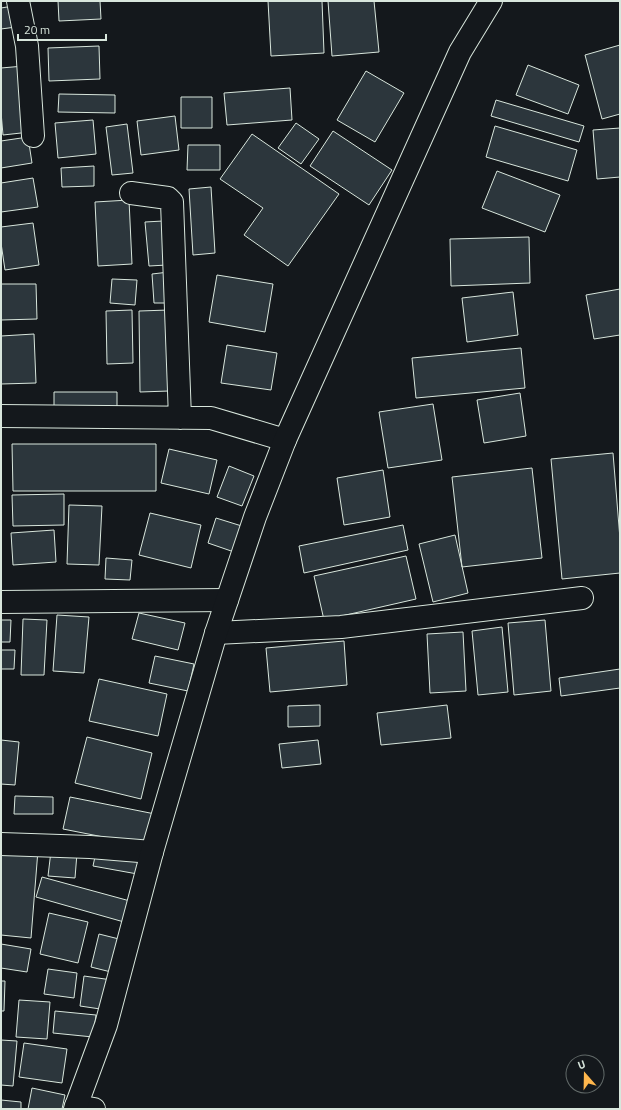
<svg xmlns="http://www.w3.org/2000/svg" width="621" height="1110" font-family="'Titillium Web',sans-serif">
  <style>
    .building { fill: #2c363c; stroke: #d8e6dc }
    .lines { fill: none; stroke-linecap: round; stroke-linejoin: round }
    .minor-casing { stroke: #d8e6dc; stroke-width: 24 }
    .secondary-casing { stroke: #d8e6dc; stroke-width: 24 }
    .minor { stroke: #14181c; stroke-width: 22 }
    .secondary { stroke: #14181c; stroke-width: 22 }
  </style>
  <rect width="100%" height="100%" fill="#14181c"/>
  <path class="building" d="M 58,1 L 100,1 L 101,19 L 59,21 Z
    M 268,1 L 322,1 L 324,53 L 271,56 Z
    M 328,1 L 374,1 L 379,52 L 332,56 Z
    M 13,6 L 16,27 L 1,29 L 1,8 Z
    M 620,45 L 620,114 L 602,119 L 585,55 Z
    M 99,46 L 100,79 L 49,81 L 48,48 Z
    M 528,65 L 579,85 L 568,114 L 516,95 Z
    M 24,66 L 30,132 L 3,135 L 1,112 L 1,68 Z
    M 366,71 L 404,93 L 375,142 L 337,120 Z
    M 290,88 L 292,120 L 227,125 L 224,93 Z
    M 59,94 L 115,95 L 115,113 L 58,112 Z
    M 181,97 L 212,97 L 212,128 L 181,128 Z
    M 496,100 L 584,126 L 579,142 L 491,116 Z
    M 175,116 L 179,150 L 141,155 L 137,121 Z
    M 93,120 L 96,154 L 58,158 L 55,123 Z
    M 296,123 L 319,139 L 301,164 L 278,148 Z
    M 127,124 L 133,173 L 112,175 L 106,127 Z
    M 495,126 L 577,150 L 568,181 L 486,157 Z
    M 620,128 L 620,177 L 597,179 L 593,130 Z
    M 333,131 L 392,170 L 369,205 L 310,166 Z
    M 252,134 L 339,194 L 288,266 L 244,235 L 263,208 L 220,179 Z
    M 28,137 L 32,163 L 1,168 L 1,141 Z
    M 188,145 L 220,145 L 220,170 L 187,170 Z
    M 94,166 L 94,186 L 62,187 L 61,168 Z
    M 497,171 L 560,195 L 545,232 L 482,208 Z
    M 33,178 L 38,207 L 1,212 L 1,183 Z
    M 211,187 L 215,253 L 193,255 L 189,189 Z
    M 129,200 L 132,264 L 98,266 L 95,202 Z
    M 163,221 L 167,265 L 149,266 L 145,222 Z
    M 33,223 L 39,265 L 5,270 L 1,243 L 1,227 Z
    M 529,237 L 530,283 L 451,286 L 450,239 Z
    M 169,272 L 171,303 L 154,303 L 152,274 Z
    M 217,275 L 273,284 L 265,332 L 209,322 Z
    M 112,279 L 137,280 L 135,305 L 110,303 Z
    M 1,284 L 36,284 L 37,319 L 1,320 Z
    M 620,289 L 620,335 L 594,339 L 586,295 Z
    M 513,292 L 518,335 L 467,342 L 462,298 Z
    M 132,310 L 133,363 L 107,364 L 106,311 Z
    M 169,310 L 169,391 L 140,392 L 139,311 Z
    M 34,334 L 36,383 L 1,384 L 1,336 Z
    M 227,345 L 277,353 L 271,390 L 221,383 Z
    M 521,348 L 525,388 L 416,398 L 412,358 Z
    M 54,392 L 117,392 L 117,412 L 54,412 Z
    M 520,393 L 526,436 L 484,443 L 477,400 Z
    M 433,404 L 442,460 L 388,468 L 379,412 Z
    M 12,444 L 156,444 L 156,491 L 13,491 Z
    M 169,449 L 217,460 L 209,494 L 161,483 Z
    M 613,453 L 620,539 L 620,573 L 562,579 L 551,459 Z
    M 229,466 L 254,476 L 242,506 L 217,497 Z
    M 532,468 L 542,558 L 462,567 L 452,477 Z
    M 383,470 L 390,517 L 344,525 L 337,478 Z
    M 64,494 L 64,525 L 13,526 L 12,495 Z
    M 69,505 L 102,506 L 99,565 L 67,564 Z
    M 150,513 L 201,525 L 191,568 L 139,555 Z
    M 216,518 L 245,527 L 237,553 L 208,543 Z
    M 403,525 L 408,550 L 304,573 L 299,546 Z
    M 54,530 L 56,562 L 13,565 L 11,533 Z
    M 455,535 L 468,593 L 433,602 L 419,544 Z
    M 406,556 L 416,599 L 324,620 L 314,576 Z
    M 106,558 L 132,560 L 130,580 L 105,579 Z
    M 139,613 L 185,623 L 178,650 L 132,639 Z
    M 57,615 L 89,617 L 84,673 L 53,671 Z
    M 23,619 L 47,620 L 44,675 L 21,675 Z
    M 1,620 L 11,620 L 10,642 L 1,642 Z
    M 545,620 L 551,691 L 514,695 L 508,623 Z
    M 502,627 L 508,692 L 478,695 L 472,631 Z
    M 463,632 L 466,691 L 430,693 L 427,634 Z
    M 344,641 L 347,685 L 270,692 L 266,648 Z
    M 1,650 L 15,650 L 14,669 L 1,669 Z
    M 155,656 L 194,664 L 188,691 L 149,683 Z
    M 620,669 L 620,688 L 561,696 L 559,678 Z
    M 99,679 L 167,694 L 158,736 L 89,721 Z
    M 320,705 L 320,726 L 288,727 L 288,706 Z
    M 447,705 L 451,738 L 381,745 L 377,713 Z
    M 87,737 L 152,753 L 141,799 L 75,783 Z
    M 1,740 L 19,742 L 15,785 L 1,784 Z
    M 318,740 L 321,764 L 282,768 L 279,744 Z
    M 15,796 L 53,797 L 53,814 L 14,814 Z
    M 70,797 L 155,814 L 149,846 L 63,829 Z
    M 1,847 L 38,850 L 31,938 L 1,935 Z
    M 51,851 L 77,853 L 75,878 L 48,876 Z
    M 96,852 L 145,860 L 143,875 L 93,866 Z
    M 42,877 L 130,901 L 124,922 L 36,897 Z
    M 49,913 L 88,922 L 78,963 L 40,954 Z
    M 99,934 L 123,940 L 115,973 L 91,967 Z
    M 1,944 L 31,949 L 27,972 L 1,968 Z
    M 48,969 L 77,973 L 74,998 L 44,994 Z
    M 84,976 L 112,980 L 107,1010 L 80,1006 Z
    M 1,981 L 5,981 L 4,1011 L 1,1011 Z
    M 19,1000 L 50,1002 L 47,1039 L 16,1037 Z
    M 55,1011 L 96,1015 L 93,1037 L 53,1033 Z
    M 1,1040 L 17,1041 L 13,1086 L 1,1085 Z
    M 24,1043 L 67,1049 L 62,1083 L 19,1077 Z
    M 32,1088 L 65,1095 L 62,1109 L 28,1109 Z
    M 1,1100 L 21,1102 L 21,1109 L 1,1109 Z"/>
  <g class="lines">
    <defs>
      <path id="minor" d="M 18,1 L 27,46 L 33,136
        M 131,193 L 168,198 L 172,202 L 180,418
        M 1,416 L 211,418 L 285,440
        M 1,602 L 227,600
        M 216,633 L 341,627 L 582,598
        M 1,844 L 90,847 L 152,852
        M 76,1106 L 94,1109"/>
      <path id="secondary" d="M 75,1109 L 106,1025 L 152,852 L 178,763 L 216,633 L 255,517 L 285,440 L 460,52 L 491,1"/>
    </defs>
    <use href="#minor" class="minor-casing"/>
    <use href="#secondary" class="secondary-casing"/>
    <use href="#minor" class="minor"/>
    <use href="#secondary" class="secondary"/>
  </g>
  <rect width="621" height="1110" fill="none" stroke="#d8e6dc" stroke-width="4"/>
  <g transform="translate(585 1074) rotate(340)"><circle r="19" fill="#14181c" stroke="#626a69"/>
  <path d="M0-3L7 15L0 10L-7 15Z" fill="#ffb74d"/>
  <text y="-6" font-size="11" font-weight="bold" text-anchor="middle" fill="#d8e6dc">U</text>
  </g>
  <path d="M18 34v6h88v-6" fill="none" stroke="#d8e6dc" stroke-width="2"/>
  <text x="24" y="34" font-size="12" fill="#d8e6dc" stroke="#14181c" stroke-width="3" paint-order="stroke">20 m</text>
</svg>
